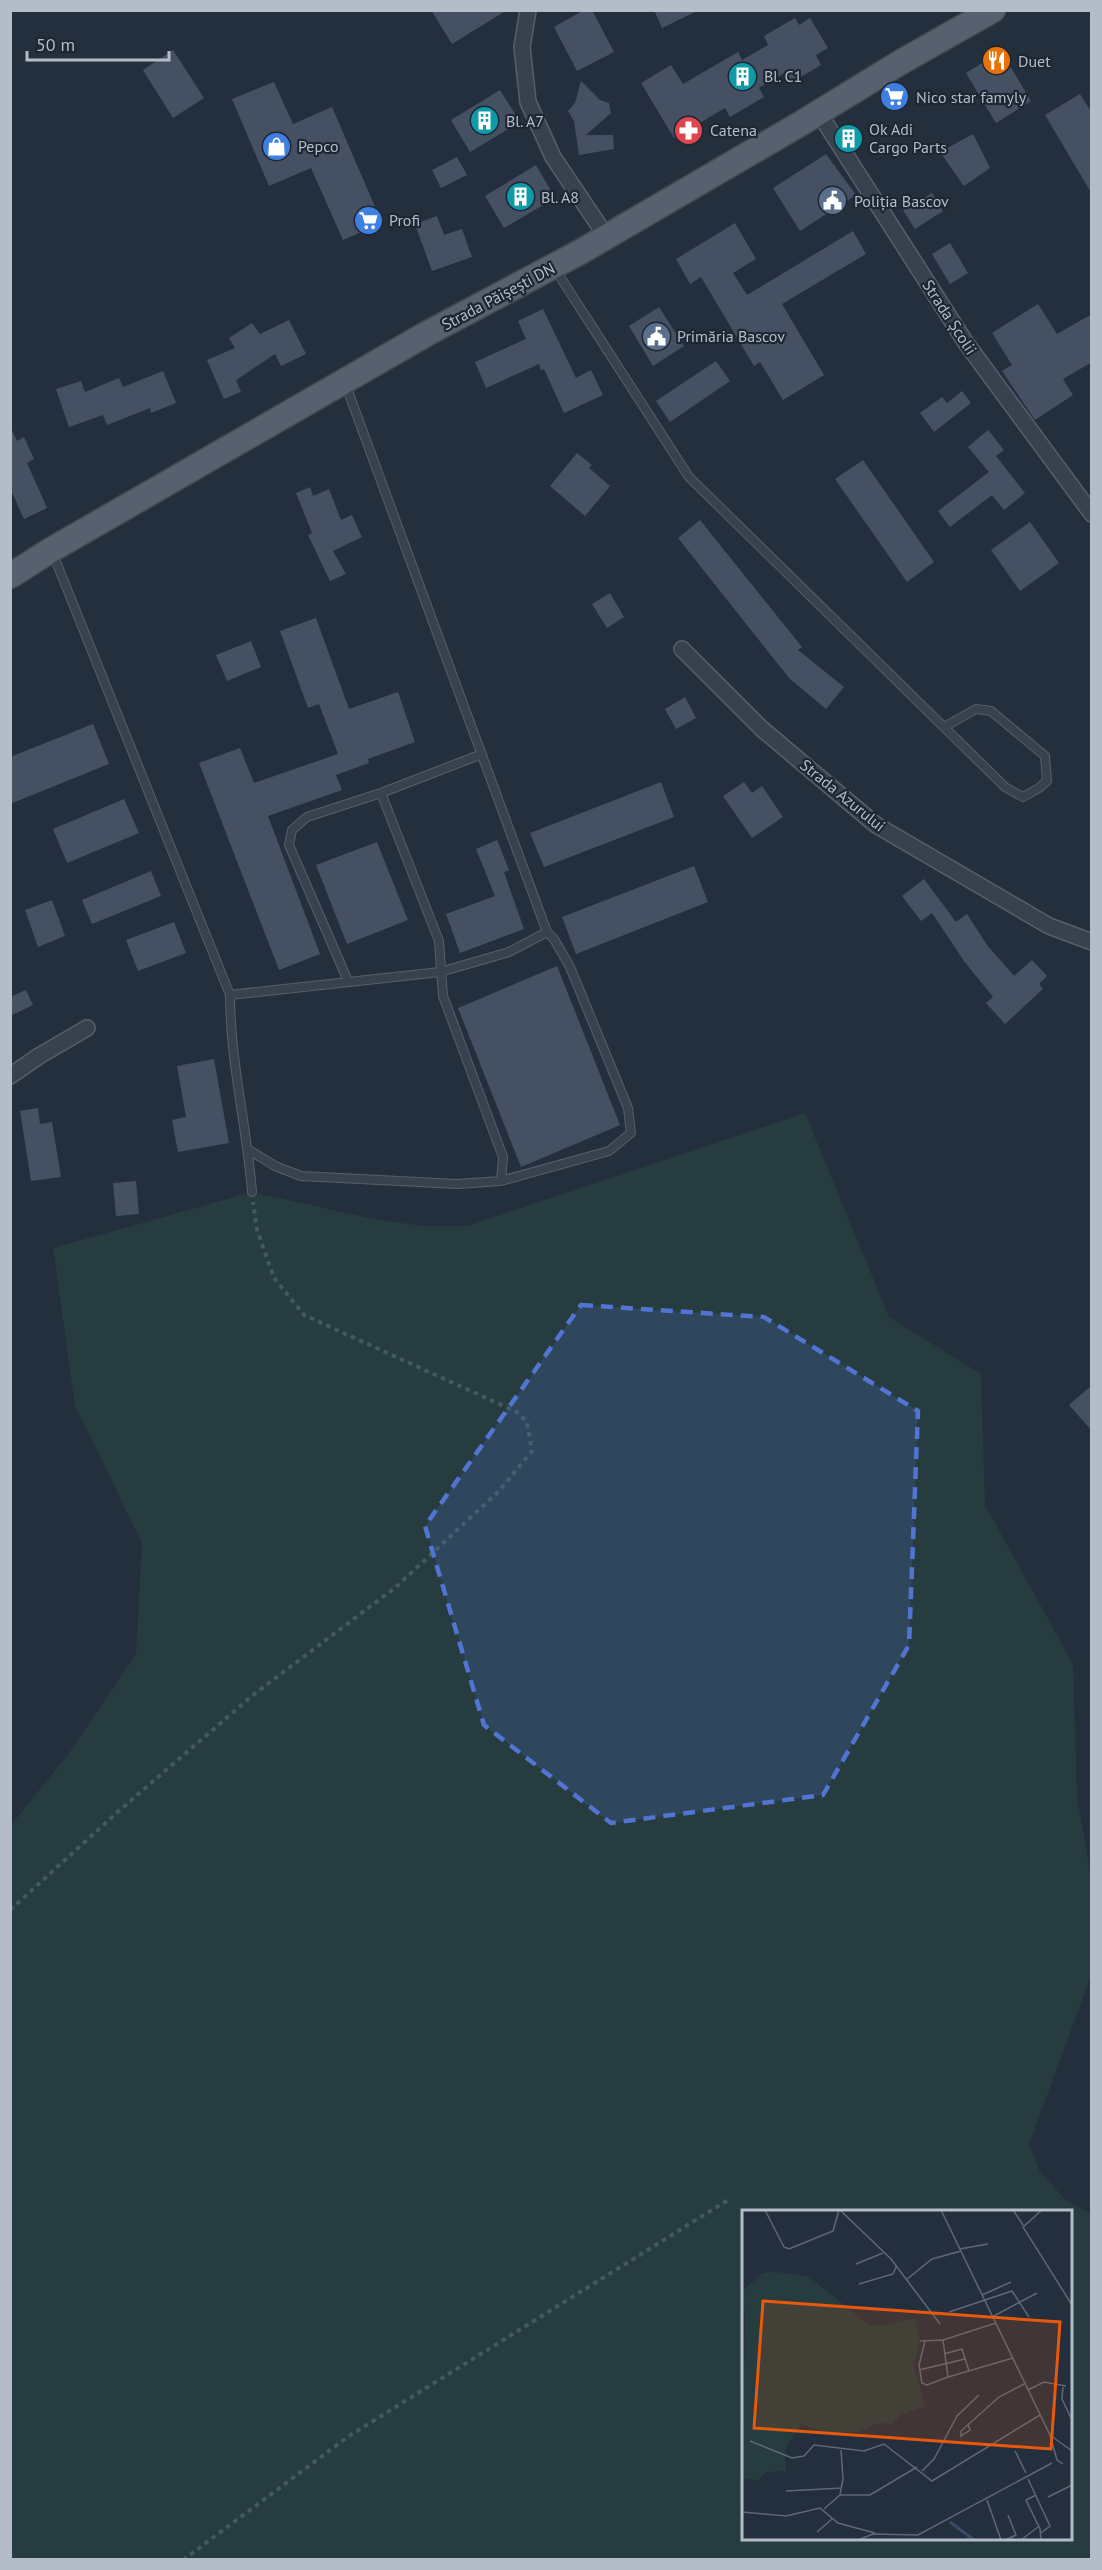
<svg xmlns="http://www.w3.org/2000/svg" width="1102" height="2570" font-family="'PT Sans',sans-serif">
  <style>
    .green { fill: #263c3f; fill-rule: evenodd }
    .building { fill: #455162 }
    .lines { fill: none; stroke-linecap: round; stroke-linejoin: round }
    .lane-casing { stroke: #565f6c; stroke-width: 10 }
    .street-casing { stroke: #565f6c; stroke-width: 18 }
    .primary-casing { stroke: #414a57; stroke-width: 27 }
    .path { stroke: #44595c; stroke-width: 4; stroke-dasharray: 4.5 4.5; stroke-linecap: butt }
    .lane { stroke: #38414e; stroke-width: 8 }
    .street { stroke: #38414e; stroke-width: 15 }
    .primary { stroke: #56606e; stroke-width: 24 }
    .marked { fill: #5274d3; fill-opacity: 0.2; stroke: #5274d3; stroke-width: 4.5; stroke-dasharray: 12 8; stroke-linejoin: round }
    .labels { text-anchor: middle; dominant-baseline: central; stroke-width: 4.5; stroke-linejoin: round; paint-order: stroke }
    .poi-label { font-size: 16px; fill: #b4bcc9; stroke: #1d2633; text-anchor: start }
    .street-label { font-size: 16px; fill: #b4bcc9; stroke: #1d2633 }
    .inset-river { fill: none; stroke: #394c67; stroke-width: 3 }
    .inset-road { fill: none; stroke: #5e6776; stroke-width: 1.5 }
    .view { fill: #e8590c; fill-opacity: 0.15; stroke: #e8590c; stroke-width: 3 }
    .inset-edge { fill: none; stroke: #b4bcc9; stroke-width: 3 }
  </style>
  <rect width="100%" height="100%" fill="#242f3e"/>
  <path class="green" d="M 805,1113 L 889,1317 L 981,1374 L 985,1505 L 1073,1664 L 1077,1798 L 1091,1876 L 1091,1976 L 1029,2144 L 1040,2172 L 1067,2201 L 1091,2214 L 1091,2559 L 11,2560 L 11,1825 L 67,1756 L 136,1654 L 142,1543 L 75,1405 L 53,1248 L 252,1192 L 374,1219 L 423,1226 L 467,1226 ZM 744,2212 L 1070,2212 L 1070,2538 L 744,2538 Z"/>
  <path class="building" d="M 431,10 L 507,10 L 452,44 Z
    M 584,10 L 592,10 L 614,52 L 577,71 L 554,27 Z
    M 654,10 L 699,10 L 662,28 Z
    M 795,18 L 799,25 L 810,18 L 828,48 L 816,55 L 821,65 L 792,82 L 786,72 L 759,88 L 764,97 L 730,117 L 725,108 L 674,138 L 641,83 L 671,65 L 683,84 L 738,52 L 742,60 L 768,45 L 764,36 Z
    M 173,50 L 204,98 L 173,118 L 143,70 Z
    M 1001,51 L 1031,101 L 996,123 L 966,73 Z
    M 581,81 L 600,100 L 609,103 L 611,113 L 586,135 L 613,135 L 614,149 L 579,155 L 574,121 L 568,111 L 575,103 Z
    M 274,82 L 293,124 L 332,107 L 382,223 L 343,240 L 311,168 L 269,186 L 232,99 Z
    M 500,90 L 520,122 L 470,152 L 451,120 Z
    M 1080,94 L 1092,113 L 1092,194 L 1045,115 Z
    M 973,134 L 990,168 L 964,186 L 940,152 Z
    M 826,154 L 856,195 L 800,231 L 773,188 Z
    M 457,157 L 467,175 L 441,188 L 432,170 Z
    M 536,165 L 555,198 L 504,228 L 485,196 Z
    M 932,193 L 943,211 L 915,229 L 903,210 Z
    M 437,216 L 444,235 L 462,229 L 472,257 L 432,271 L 415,224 Z
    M 735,223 L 756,259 L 733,273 L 747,295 L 853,231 L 866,254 L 782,304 L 824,375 L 783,400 L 760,362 L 754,366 L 701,277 L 690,284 L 676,259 Z
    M 950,243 L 968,273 L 950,284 L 932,254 Z
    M 1038,304 L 1057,334 L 1092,314 L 1092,362 L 1063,379 L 1073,395 L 1035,420 L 1002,371 L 1012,365 L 992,333 Z
    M 659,307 L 684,346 L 653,366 L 629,326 Z
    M 543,309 L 576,378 L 591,370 L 603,395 L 564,413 L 544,369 L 541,370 L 539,364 L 486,388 L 475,362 L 526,339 L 518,321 Z
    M 289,320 L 306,354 L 281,366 L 275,354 L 236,380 L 241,392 L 224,399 L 207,360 L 235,348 L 229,338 L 252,323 L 260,334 Z
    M 716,361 L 730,381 L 670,422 L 656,401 Z
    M 163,371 L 176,403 L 151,413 L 150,408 L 107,425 L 103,415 L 69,427 L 56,389 L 81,381 L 85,392 L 119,378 L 123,387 Z
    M 962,391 L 971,403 L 934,432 L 920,413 L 942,397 L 947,403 Z
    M 10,426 L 17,441 L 24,437 L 34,459 L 27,463 L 47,508 L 24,519 L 10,488 Z
    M 988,430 L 1004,450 L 996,456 L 1025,493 L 1004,510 L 992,495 L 950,527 L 938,511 L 989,472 L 968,447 Z
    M 577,453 L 592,465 L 589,468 L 610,486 L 585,516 L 550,486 Z
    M 863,460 L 934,562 L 907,582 L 835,479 Z
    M 310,487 L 313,496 L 329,489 L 341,520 L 352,515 L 362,537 L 333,551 L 346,574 L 330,581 L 308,535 L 312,533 L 296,493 Z
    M 700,520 L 802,647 L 798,650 L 844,687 L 826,709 L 789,678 L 678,538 Z
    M 1030,522 L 1059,563 L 1020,591 L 991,550 Z
    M 610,593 L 624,617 L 607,628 L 592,604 Z
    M 316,618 L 349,709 L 398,692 L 415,742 L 368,759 L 369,763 L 336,775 L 342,790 L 268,816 L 320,954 L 279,970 L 199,763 L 240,748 L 254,783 L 338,754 L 319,704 L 308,708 L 280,631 Z
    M 251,641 L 261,667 L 227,681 L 216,655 Z
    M 685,697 L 696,718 L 676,729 L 665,709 Z
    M 93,724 L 109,764 L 10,804 L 10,757 Z
    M 661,782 L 674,817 L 544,867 L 530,833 Z
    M 744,782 L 752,793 L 762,786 L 783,817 L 752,838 L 723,796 Z
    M 124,799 L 139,833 L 67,863 L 53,829 Z
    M 497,840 L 509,870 L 504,872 L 524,929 L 460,953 L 446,914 L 495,896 L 476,849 Z
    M 377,842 L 408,920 L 347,944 L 316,865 Z
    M 694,866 L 708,902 L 576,954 L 562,917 Z
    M 151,871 L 161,896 L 92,924 L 82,900 Z
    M 924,879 L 956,922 L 967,914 L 987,945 L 1014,976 L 1032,960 L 1047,976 L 1039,984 L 1043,989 L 1005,1024 L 986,1003 L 993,997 L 964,961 L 932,913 L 921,921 L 902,896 Z
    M 52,900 L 65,936 L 38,947 L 25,910 Z
    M 174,922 L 186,953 L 138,971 L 126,940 Z
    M 557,966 L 620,1125 L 521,1167 L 458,1008 Z
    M 26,990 L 33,1005 L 10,1016 L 10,997 Z
    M 214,1059 L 229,1143 L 178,1152 L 172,1120 L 186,1117 L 177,1066 Z
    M 38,1108 L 40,1124 L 52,1122 L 61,1177 L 31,1181 L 20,1111 Z
    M 136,1181 L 139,1214 L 116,1216 L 113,1183 Z
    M 1092,1385 L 1092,1431 L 1069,1405 Z"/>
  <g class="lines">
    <defs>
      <path id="lane" d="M 555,269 L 689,477 L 1005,787 L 1023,797 L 1039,788 L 1047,781 L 1045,756 L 991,711 L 976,709 L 944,727
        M 53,554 L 230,995 C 230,1061 247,1127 252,1192
        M 381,793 L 439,941 L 443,996 L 503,1157 L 501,1181
        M 348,981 L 289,845 L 292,830 L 307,817 L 381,793 L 482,754
        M 230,995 L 440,972 L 509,952 L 547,932 L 345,383
        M 249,1150 L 275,1166 L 301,1176 L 457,1184 L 501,1181 L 609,1151 L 631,1133 L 628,1108 L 570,967 L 554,939 L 547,932"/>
      <path id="street" d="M 528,10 L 522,47 L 528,102 L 553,157 L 606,236
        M 819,113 L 966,343 L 1092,514
        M 682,649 L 762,729 L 876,825 L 1049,926 L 1092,942
        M 10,1076 L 39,1056 L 87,1028"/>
      <path id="primary" d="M 10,576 L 51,550 L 428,333 L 582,251 L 800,124 L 901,62 L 993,10"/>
    </defs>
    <use href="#lane" class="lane-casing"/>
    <use href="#street" class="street-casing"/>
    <use href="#primary" class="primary-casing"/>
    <path class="path" d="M 10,1910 L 121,1809 L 253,1695 L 396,1587 L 499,1491 L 532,1451 L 527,1422 L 517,1412 L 304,1315 L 274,1278 L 257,1230 L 253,1202
      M 183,2560 L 349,2436 L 728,2200"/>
    <use href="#lane" class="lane"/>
    <use href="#street" class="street"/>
    <use href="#primary" class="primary"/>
  </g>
  <path class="marked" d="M 581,1305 L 764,1317 L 918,1411 L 909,1645 L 823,1795 L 611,1823 L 484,1725 L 425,1526 Z"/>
  <defs>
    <symbol id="restaurant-disc" viewBox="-11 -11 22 22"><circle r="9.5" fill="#e8710a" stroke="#1d2633"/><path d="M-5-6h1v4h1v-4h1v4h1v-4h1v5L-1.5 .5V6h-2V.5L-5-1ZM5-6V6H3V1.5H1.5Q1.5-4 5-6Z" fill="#fff"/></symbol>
    <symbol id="building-disc" viewBox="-11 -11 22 22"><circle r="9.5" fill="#0f9aa8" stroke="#1d2633"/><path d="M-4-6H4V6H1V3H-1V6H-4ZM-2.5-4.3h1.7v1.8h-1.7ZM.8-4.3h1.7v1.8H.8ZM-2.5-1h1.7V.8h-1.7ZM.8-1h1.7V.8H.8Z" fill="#fff"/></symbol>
    <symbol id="supermarket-disc" viewBox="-11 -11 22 22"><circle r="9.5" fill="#3f7fe0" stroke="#1d2633"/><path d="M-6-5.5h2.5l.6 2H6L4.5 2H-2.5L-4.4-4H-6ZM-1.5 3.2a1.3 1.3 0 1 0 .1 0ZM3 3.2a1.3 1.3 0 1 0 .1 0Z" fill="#fff"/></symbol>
    <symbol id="pharmacy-disc" viewBox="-11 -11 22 22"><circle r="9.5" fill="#e0444e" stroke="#1d2633"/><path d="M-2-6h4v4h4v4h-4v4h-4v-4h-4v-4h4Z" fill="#fff"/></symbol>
    <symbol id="shop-disc" viewBox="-11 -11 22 22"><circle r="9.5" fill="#3f7fe0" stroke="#1d2633"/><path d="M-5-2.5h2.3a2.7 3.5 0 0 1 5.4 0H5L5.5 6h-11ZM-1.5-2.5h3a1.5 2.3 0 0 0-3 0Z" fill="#fff"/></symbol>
    <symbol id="civic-disc" viewBox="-11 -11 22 22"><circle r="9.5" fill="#5c6f8a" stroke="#1d2633"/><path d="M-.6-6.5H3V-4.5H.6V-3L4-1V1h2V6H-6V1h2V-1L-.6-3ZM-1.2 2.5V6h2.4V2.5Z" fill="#fff"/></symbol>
  </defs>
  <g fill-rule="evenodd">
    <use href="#restaurant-disc" x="980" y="44" width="33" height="33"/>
    <use href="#building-disc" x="726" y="60" width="33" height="33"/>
    <use href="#supermarket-disc" x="878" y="80" width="33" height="33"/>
    <use href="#building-disc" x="468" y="104" width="33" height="33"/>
    <use href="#pharmacy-disc" x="672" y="114" width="33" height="33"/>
    <use href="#building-disc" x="832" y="122" width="33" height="33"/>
    <use href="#shop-disc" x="260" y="130" width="33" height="33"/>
    <use href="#building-disc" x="504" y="180" width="33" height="33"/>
    <use href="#civic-disc" x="816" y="184" width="33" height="33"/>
    <use href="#supermarket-disc" x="352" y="204" width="33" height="33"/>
    <use href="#civic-disc" x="640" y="320" width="33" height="33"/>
  </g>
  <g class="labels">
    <g class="poi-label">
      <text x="1018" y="61">Duet</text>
      <text x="764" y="76">Bl. C1</text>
      <text x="916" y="97">Nico star famyly</text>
      <text x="506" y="121">Bl. A7</text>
      <text x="869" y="129">Ok Adi<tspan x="869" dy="18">Cargo Parts</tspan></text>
      <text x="710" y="130">Catena</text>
      <text x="298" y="146">Pepco</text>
      <text x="541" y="197">Bl. A8</text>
      <text x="854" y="201">Poliția Bascov</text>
      <text x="389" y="220">Profi</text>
      <text x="677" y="336">Primăria Bascov</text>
    </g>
    <g class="street-label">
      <text transform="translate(498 296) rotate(-28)">Strada Păișești DN</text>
      <text transform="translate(950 317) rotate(57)">Strada Școlii</text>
      <text transform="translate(843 795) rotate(39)">Strada Azurului</text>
    </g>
  </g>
  <g transform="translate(742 2210)">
    <rect width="330" height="330" fill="#242f3e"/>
    <path d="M 34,62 L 66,66 L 126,114 L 139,116 L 173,108 L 178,131 L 172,156 L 183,196 L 159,204 L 151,214 L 136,213 L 117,222 L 85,223 L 59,214 L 43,239 L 44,261 L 24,262 L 15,271 L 0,268 L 3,109 L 0,81 L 21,63 Z" fill="#263c3f"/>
    <path class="inset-river" d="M 208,312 L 232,330"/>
    <path class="inset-road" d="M 23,0 L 42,37 L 47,39 L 91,21 L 97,0M 98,0 L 149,49 L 198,114M 199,0 L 308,225 L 315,250 L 321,254M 271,0 L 281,15M 300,0 L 281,17 L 330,95M 218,39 L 246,34M 114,54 L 141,43M 164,70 L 190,49 L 219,41M 117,74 L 151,64 L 154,57M 240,85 L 269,72M 207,102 L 270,81 L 287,107M 250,107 L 295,83M 201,130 L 206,167 L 271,148M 178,131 L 201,130 L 254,113M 183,131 L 177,155 L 180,173 L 185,175 L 206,167M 202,144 L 220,139 L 227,161M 177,160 L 223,149M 321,177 L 320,189 L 330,210M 286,180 L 302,172 L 324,176M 226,215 L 228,220 L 219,226 L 219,221 L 257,187 L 282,174M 308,225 L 330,241M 8,231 L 50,248 L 62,246 L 72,235 L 122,241 L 142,234 L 190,271 L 298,205M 273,241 L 284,263M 180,261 L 192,249 L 215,206 L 237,185M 286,269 L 308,316 L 299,323M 44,281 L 100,278M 98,285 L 101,269 L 99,240M 294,285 L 284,290 L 298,319 L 299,330M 306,287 L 330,275M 245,290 L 259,330M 82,299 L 98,285 L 128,285 L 175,257M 0,302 L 44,306 L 78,298 L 96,313 L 133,323M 75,322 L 90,309M 116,330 L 131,324 L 176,325 L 310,253M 263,330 L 274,325 L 266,305M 279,330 L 296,317"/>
    <path class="view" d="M 21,91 L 318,112 L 309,239 L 12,218 Z"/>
    <rect width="330" height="330" class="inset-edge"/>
  </g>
  <rect width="1102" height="2570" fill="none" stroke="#b4bcc9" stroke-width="24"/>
  <path d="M27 51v9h142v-9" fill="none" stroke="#b4bcc9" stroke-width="3"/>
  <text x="36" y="51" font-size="18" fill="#b4bcc9" stroke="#1d2633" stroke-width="4.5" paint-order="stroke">50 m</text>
</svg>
